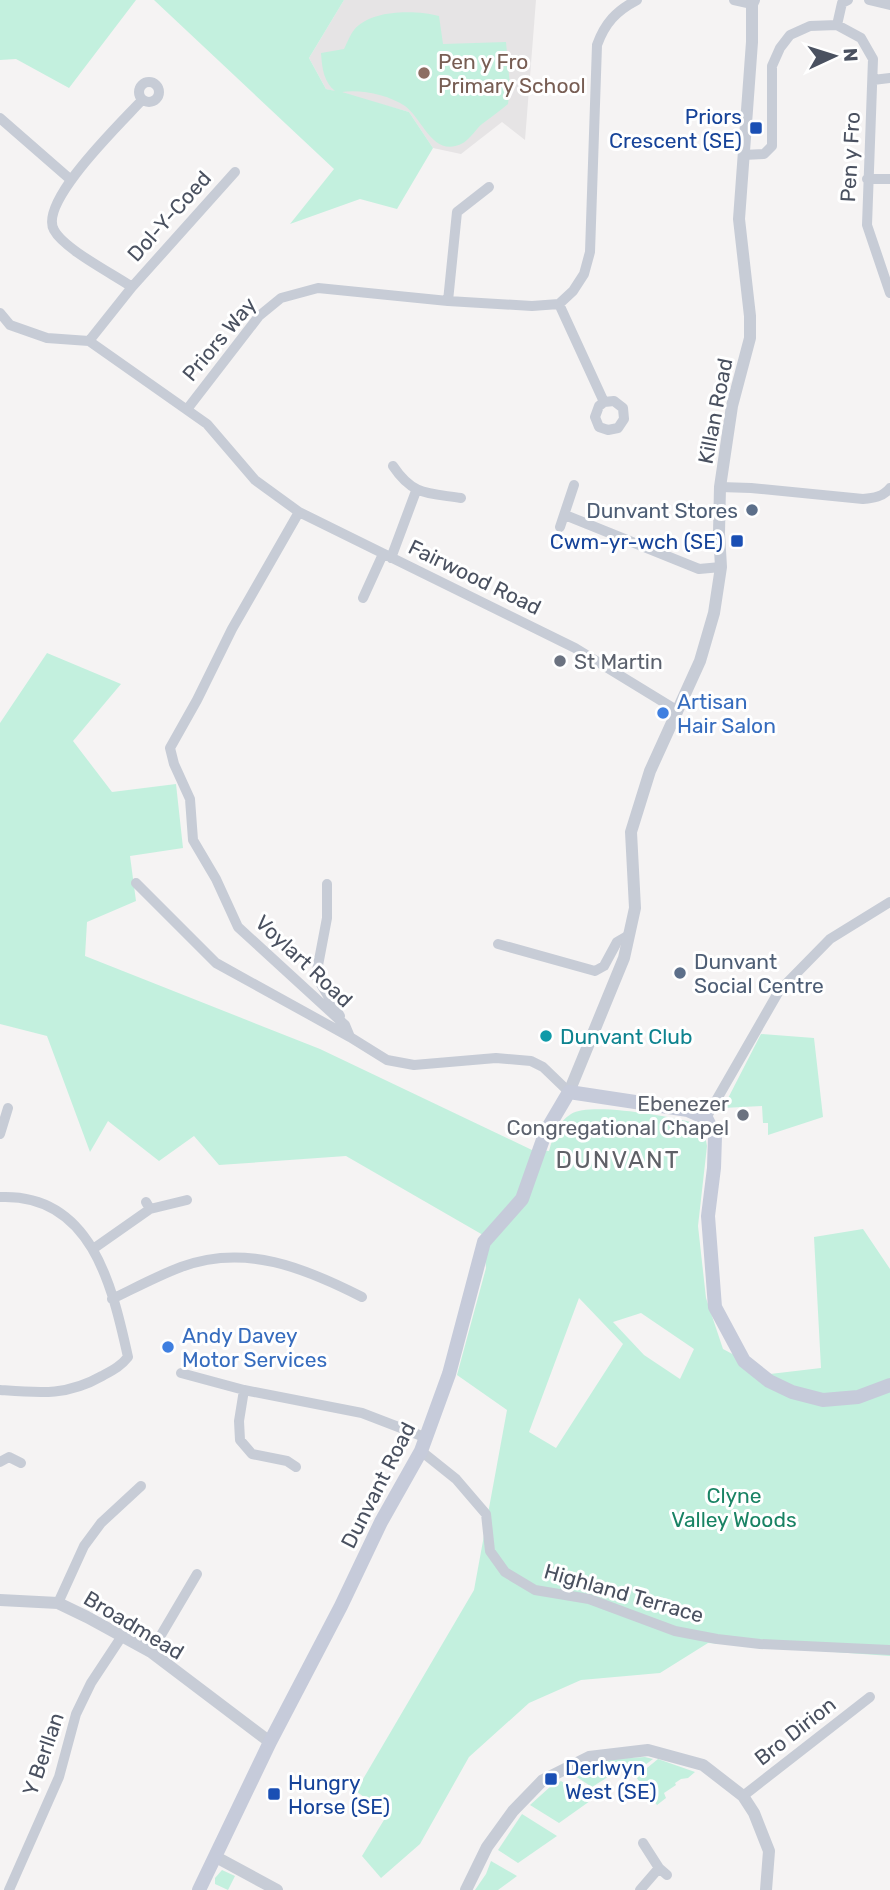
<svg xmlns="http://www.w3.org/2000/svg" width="890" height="1890" font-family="Rubik,sans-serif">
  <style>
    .education { fill: #e6e4e5 }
    .green { fill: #c3f0de; fill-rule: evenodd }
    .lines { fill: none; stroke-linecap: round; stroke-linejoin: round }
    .minor { stroke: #c7ccd6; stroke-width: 10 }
    .tertiary { stroke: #c7ccd6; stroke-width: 12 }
    .secondary { stroke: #c6cbda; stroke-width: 14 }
    .education-dot { fill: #8d6e63; stroke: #fff; stroke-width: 2.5 }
    .transit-dot { fill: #1a4fb4; stroke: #fff; stroke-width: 2.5 }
    .service-dot { fill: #5c6f8a; stroke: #fff; stroke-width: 2.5 }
    .worship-dot { fill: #6b7280; stroke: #fff; stroke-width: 2.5 }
    .shop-dot { fill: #3f7fe0; stroke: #fff; stroke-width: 2.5 }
    .culture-dot { fill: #0f9aa8; stroke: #fff; stroke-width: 2.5 }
    .labels { text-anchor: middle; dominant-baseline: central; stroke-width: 6; stroke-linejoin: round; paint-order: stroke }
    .education-label { font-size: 21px; fill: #785e54; stroke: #fff; text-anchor: start }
    .transit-label { font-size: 21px; fill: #164399; stroke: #fff; text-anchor: end }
    .street-label { font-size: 21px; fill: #4a5160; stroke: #fff }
    .service-label { font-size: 21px; fill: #4e5e75; stroke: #fff; text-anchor: end }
    .worship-label { font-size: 21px; fill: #5b616d; stroke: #fff; text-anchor: start }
    .shop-label { font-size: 21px; fill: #366cbe; stroke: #fff; text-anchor: start }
    .culture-label { font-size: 21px; fill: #0d838f; stroke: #fff; text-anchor: start }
    .park-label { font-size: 21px; fill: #198364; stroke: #fff }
    .quarter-label { font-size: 24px; letter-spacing: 2px; fill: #5f6167; stroke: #fff }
  </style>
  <rect width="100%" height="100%" fill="#f5f3f3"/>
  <path class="education" d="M 344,0 L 536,0 L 525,140 L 502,122 L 461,154 L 433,148 L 409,112 L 326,89 L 309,58 Z"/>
  <path class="green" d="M 0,0 L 136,0 L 69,88 L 16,59 L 0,60 Z
    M 154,0 L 344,0 L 309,58 L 326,89 L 335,91 C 324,82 322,69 321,53 L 344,49 C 347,43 350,35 354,30 C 371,9 416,10 439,16 L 443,44 L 506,42 L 510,87 L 508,104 C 500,111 491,117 482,124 C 476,129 470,139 463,143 C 433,159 423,119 405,106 C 389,95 361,89 342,92 L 409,112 L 433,148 L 397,209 L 360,199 L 290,224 L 334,169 Z
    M 47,653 L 121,684 L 73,741 L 112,792 L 176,784 L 183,848 L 130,856 L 136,901 L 87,922 L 85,956 L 320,1049 L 532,1150 L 549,1151 C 553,1137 557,1123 571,1114 C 590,1102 667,1116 690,1122 C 695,1124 700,1127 704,1130 L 707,1146 L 698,1226 L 706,1298 L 723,1349 L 770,1374 L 821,1368 L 814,1237 L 863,1229 L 890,1269 L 890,1656 L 708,1643 L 660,1673 L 581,1680 L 529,1703 L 469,1757 L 420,1844 L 381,1878 L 362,1856 L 387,1815 L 356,1791 L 474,1590 L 507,1410 L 457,1375 L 486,1268 L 483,1235 L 346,1156 L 219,1165 L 194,1136 L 159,1161 L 108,1121 L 90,1152 L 47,1036 L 0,1024 L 0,723 ZM 579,1298 L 623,1344 L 556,1448 L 529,1432 ZM 641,1313 L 694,1349 L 680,1379 L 644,1355 L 613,1322 Z
    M 761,1034 L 814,1038 L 823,1117 L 768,1135 L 768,1123 L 763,1123 L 762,1106 L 723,1108 Z
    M 645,1757 L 653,1759 L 633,1774 L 624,1767 L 592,1787 L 572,1774 L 610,1759 Z
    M 658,1759 L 695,1772 L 688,1778 L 681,1779 L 675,1783 L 676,1785 L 664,1793 L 666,1798 L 657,1805 L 636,1777 Z
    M 561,1781 L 590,1801 L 559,1823 L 530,1805 L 551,1786 Z
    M 522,1814 L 557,1836 L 518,1863 L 498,1850 Z
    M 491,1861 L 517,1876 L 498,1890 L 475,1890 L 486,1874 Z
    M 222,1870 L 235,1876 L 228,1890 L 215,1884 L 215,1878 Z"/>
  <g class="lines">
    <path class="minor" d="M 734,0 L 752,4
      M 869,0 L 890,5
      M 837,25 L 842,3 L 848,0
      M 873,80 L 890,78
      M139 92a10 10 0 1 1 20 0a10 10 0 1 1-20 0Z
      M 0,118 L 71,180
      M 743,155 L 764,154 L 772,146 L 772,66 L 780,48 L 790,35 L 810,26 L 837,25 L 861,38 L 873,59 L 867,225 L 890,293
      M 867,179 L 890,179
      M 132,287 C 113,274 64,249 54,230 C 38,202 122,122 142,100
      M 448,301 L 457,212 L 489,187
      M 559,304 L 604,402 L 614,401 L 623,408 L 624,419 L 618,428 L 608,430 L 599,427 L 595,417 L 599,406 L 604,402
      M 0,313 L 10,325 L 47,338 L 89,341 L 207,424 L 255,480 L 299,512 L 575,648 L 678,711
      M 89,341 L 132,287 L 235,172
      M 188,408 L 259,316 L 281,298 L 318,288 L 448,301 L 532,306 L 559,304 L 573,291 L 584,274 L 590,252 L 597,45 C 605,23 616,11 637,0
      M 393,466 C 413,496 428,493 461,498
      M 720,487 L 751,488 L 863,499 C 873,498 883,497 890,488
      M 299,512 L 232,629 L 197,700 L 170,748 L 174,764 L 190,799 L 193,840 L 216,879 L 238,927 L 345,1025 L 350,1037 L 387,1060 L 414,1065 L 496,1058 L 531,1061 L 543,1067 L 569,1092
      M 565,515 L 699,569 L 721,567
      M 560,527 L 574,485
      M 391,558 L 416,491
      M 363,598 L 383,554
      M 136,883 L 216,963 L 350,1037
      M 327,884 L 327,918 L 316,976 L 340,1016
      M 498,944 L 595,971 L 604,966 L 617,942 L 629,935
      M 706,1118 L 779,991 L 830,939 L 890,902
      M 0,1134 L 8,1108
      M 0,1197 C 91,1193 112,1285 128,1357 C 121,1366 113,1370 102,1376 C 67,1396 40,1393 0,1390
      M 146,1202 L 150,1209 L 187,1200
      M 93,1249 L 150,1209
      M 112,1299 C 135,1288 157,1276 181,1267 C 245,1243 305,1268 362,1297
      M 181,1373 L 244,1390 L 362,1413 L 427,1438
      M 244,1390 L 239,1421 L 240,1440 L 252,1454 L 287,1461 L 296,1467
      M 421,1451 L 456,1479 L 486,1514 L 490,1551 L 505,1572 L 535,1590 L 589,1599 L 675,1631 L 717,1639 L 760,1644 L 890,1650
      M 0,1462 L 9,1457 L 21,1463
      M 58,1603 L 84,1546 L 101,1523 L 141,1486
      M 151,1652 L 197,1574
      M 743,1796 L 870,1697
      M 659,1868 L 667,1875
      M 9,1890 L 59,1777 L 76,1714 L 91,1683 L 122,1636
      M 640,1890 L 659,1868 L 643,1843"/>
    <path class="tertiary" d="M 569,1092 L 624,958 L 635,908 L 631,832 L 650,771 L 700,661 L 714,613 L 721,567 L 719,533 L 720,487 L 732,406 L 750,338 L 750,316 L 739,219 L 752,42 L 752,4 L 754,0
      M 0,1600 L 58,1603 L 87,1617 L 151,1652 L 270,1742
      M 216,1857 L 277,1890
      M 466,1890 L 487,1847 L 513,1811 L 543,1780 L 589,1757 L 648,1750 L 703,1765 L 743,1796 L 754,1813 L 769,1851 L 766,1890"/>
    <path class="secondary" d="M 199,1890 L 270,1742 L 341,1606 L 381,1522 L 421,1451 L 449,1374 L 484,1242 L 522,1199 L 546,1131 L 569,1092 L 688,1110 L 706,1118 L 715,1136 L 714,1168 L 708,1216 L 715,1307 L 744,1361 L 769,1381 L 792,1392 L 823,1400 L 858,1397 L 890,1385"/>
  </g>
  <circle class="education-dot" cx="424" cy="73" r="7"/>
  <g class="transit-dot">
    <rect x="749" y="121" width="14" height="14" rx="3.5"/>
    <rect x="730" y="534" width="14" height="14" rx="3.5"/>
    <rect x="544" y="1772" width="14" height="14" rx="3.5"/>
    <rect x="267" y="1787" width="14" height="14" rx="3.5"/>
  </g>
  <g class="service-dot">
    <circle cx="752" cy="510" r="7"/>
    <circle cx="680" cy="973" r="7"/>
  </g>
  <g class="worship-dot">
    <circle cx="560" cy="661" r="7"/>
    <circle cx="743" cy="1115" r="7"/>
  </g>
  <g class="shop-dot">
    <circle cx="663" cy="713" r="7"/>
    <circle cx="168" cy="1347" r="7"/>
  </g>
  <circle class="culture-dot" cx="546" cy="1036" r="7"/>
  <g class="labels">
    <g class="education-label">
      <text x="438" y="61">Pen y Fro<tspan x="438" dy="24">Primary School</tspan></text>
    </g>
    <g class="transit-label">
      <text x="742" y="116">Priors<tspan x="742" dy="24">Crescent (SE)</tspan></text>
      <text x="723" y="541">Cwm-yr-wch (SE)</text>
      <text x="565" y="1767" text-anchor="start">Derlwyn<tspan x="565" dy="24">West (SE)</tspan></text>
      <text x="288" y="1782" text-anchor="start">Hungry<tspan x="288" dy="24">Horse (SE)</tspan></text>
    </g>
    <g class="street-label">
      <text transform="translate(850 157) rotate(-87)">Pen y Fro</text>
      <text transform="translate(169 216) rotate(-48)">Dol-Y-Coed</text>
      <text transform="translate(219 339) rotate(-50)">Priors Way</text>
      <text transform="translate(715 411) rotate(-79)">Killan Road</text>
      <text transform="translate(475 577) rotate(26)">Fairwood Road</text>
      <text transform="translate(304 961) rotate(43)">Voylart Road</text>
      <text transform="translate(378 1485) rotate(-63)">Dunvant Road</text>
      <text transform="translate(624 1593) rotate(16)">Highland Terrace</text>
      <text transform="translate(134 1625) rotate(31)">Broadmead</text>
      <text transform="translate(795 1731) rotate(-38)">Bro Dirion</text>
      <text transform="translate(43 1754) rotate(-71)">Y Berllan</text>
    </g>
    <g class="service-label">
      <text x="738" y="510">Dunvant Stores</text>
      <text x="694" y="961" text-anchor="start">Dunvant<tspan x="694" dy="24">Social Centre</tspan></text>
    </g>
    <g class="worship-label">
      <text x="574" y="661">St Martin</text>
      <text x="729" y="1103" text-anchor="end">Ebenezer<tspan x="729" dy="24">Congregational Chapel</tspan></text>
    </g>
    <g class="shop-label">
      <text x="677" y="701">Artisan<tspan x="677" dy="24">Hair Salon</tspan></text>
      <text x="182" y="1335">Andy Davey<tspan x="182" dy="24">Motor Services</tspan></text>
    </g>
    <g class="culture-label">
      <text x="560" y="1036">Dunvant Club</text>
    </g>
    <g class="park-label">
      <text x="734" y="1495">Clyne<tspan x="734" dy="24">Valley Woods</tspan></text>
    </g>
    <g class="quarter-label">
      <text x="618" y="1160">DUNVANT</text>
    </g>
  </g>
  <g transform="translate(834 56) rotate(86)" stroke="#ffffff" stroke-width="5" paint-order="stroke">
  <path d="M0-5L12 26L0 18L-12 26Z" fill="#4a5160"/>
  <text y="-10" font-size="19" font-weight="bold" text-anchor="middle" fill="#4a5160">N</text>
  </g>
</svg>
